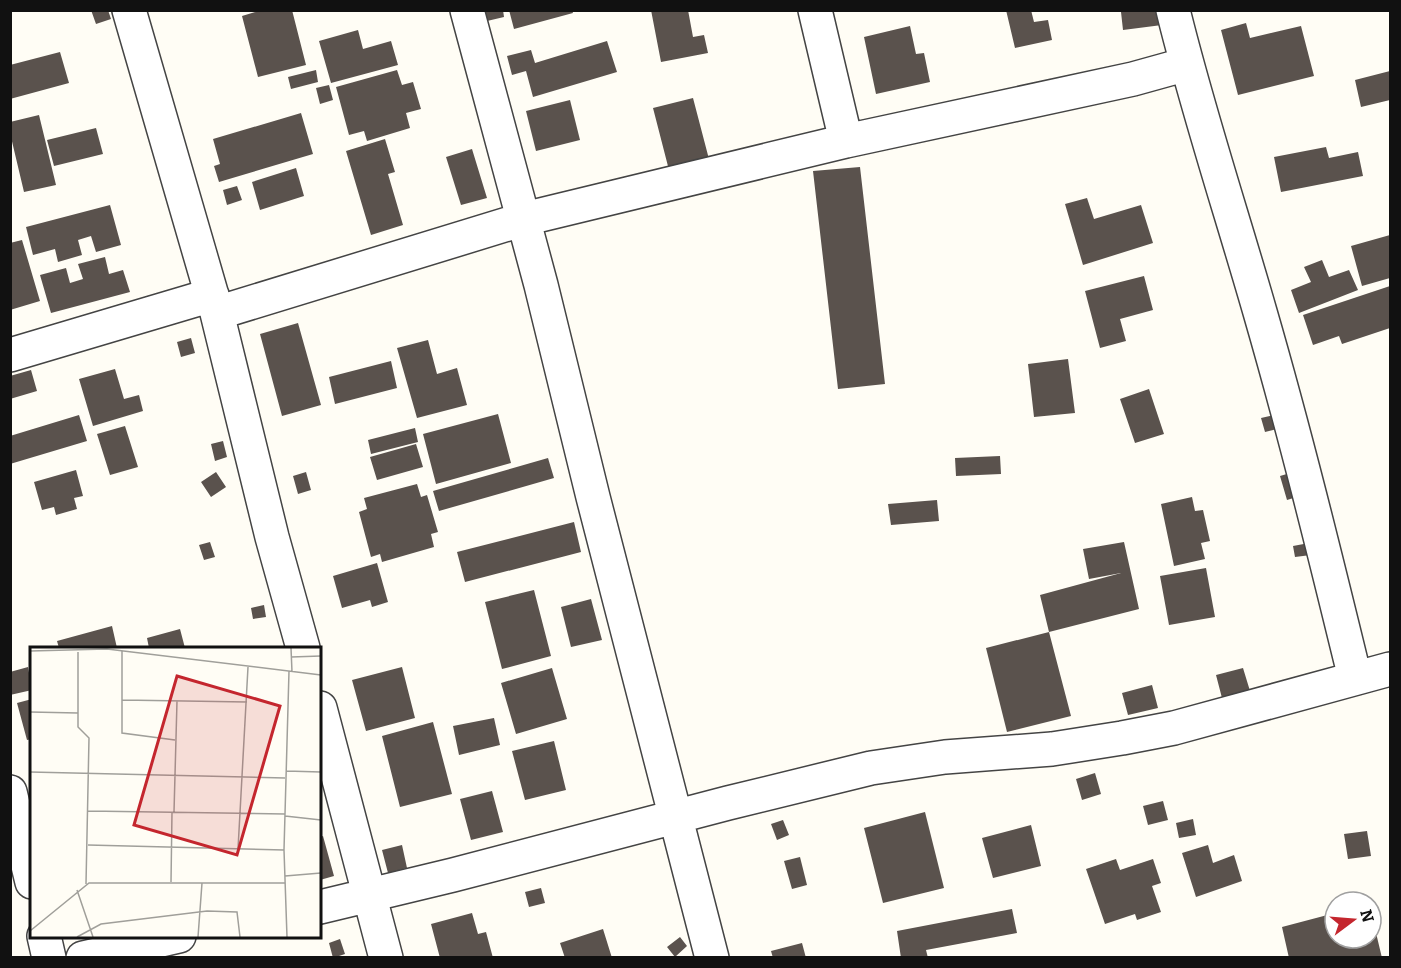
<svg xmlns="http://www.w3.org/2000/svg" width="1401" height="968" font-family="Bitter,serif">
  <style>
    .building { fill: #5a524d }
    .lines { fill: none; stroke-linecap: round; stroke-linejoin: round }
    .minor-casing { stroke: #444; stroke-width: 36 }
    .minor { stroke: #fff; stroke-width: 33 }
    .inset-road { fill: none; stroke: #a09f9a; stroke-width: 1.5 }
    .view { fill: #c4262e; fill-opacity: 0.15; stroke: #c4262e; stroke-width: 3 }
    .inset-edge { fill: none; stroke: #111; stroke-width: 3 }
  </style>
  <rect width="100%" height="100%" fill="#fffdf5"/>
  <path class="building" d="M 91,10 L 108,10 L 111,19 L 96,24 Z
    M 262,10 L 292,10 L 306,65 L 258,77 L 242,16 Z
    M 485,10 L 503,10 L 504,17 L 487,21 Z
    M 509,10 L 572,10 L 573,13 L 514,29 Z
    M 651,10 L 688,10 L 693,37 L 704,35 L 708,53 L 661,62 Z
    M 1006,10 L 1031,10 L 1034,22 L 1048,20 L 1052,40 L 1015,48 Z
    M 1129,10 L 1160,10 L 1162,25 L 1123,30 L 1121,12 Z
    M 1246,23 L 1250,38 L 1301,26 L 1314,76 L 1238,95 L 1221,30 Z
    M 910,26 L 916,54 L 924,53 L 930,82 L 876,94 L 864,37 Z
    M 358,30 L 363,49 L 391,41 L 398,65 L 331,83 L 319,41 Z
    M 607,41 L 617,72 L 533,97 L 526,71 L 512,75 L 507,56 L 531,50 L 535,63 Z
    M 60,52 L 69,83 L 10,99 L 10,65 Z
    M 316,70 L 318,82 L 291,89 L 288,77 Z
    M 397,70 L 402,85 L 413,82 L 421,109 L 406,113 L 410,128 L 367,141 L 364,131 L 349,135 L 336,87 Z
    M 1390,71 L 1390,100 L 1361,107 L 1355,80 Z
    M 329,85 L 333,100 L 320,104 L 316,88 Z
    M 693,98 L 710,163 L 670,174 L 653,108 Z
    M 570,100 L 580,140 L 536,151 L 526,111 Z
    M 301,113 L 313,154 L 219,182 L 214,166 L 220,164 L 213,139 Z
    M 39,115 L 56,185 L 24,192 L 10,133 L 10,122 Z
    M 96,128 L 103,154 L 54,166 L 47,140 Z
    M 385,139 L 395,172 L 388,174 L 403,225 L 371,235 L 346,151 Z
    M 1326,147 L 1329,158 L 1358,152 L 1363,176 L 1281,192 L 1274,157 Z
    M 472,149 L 487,198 L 461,205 L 446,157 Z
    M 860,167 L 885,384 L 838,389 L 813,171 Z
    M 296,168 L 304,196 L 260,210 L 252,182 Z
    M 237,186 L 242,200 L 227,205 L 223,190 Z
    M 1087,198 L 1094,219 L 1141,205 L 1153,243 L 1083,265 L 1065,204 Z
    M 110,205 L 121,245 L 96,252 L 91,236 L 78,240 L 82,255 L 58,262 L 55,249 L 33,255 L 26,227 Z
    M 1390,235 L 1390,278 L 1362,286 L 1351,246 Z
    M 22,240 L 40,301 L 10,310 L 10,243 Z
    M 105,257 L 109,274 L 123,270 L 130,292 L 51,313 L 40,275 L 66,268 L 70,283 L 83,279 L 78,264 Z
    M 1322,260 L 1329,277 L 1349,270 L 1358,290 L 1299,313 L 1291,290 L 1311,282 L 1304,267 Z
    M 1144,276 L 1153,310 L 1120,319 L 1126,341 L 1100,348 L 1085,291 Z
    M 1390,286 L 1390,328 L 1342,344 L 1339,336 L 1313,345 L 1303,315 Z
    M 298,323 L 321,405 L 282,416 L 260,334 Z
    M 191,338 L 195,353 L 181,357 L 177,342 Z
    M 428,340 L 437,374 L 457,368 L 467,405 L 417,418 L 397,348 Z
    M 1068,359 L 1075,413 L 1034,417 L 1028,364 Z
    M 391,361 L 397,388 L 335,404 L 329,377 Z
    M 115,369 L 124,399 L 139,395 L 143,411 L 93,426 L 79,379 Z
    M 31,370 L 37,391 L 10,399 L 10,376 Z
    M 1149,389 L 1164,434 L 1135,443 L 1120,399 Z
    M 498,414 L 511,463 L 436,484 L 423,434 Z
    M 1278,414 L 1281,428 L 1265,432 L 1261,418 Z
    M 79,415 L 87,441 L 10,464 L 10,436 Z
    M 125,426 L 138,467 L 110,475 L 97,434 Z
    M 415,428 L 418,442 L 371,454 L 368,440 Z
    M 223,441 L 227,457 L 215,461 L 211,444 Z
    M 416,444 L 423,467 L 377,480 L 370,457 Z
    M 1000,456 L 1001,474 L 956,476 L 955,458 Z
    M 548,458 L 554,478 L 439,511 L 433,491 Z
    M 76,470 L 83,496 L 74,498 L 77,509 L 56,515 L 54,507 L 42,510 L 34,482 Z
    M 1297,471 L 1303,495 L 1287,500 L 1280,476 Z
    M 216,472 L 226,487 L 211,497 L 201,482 Z
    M 306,472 L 311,490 L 298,494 L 293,476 Z
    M 417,484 L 421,497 L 427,495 L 438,532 L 431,534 L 434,547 L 382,562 L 380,554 L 371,557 L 359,512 L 367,509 L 364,498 Z
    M 1192,497 L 1195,511 L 1203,510 L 1210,541 L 1201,543 L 1205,559 L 1174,566 L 1161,504 Z
    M 937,500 L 939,521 L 891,525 L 888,504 Z
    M 574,522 L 581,552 L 465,582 L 457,552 Z
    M 210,542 L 215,557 L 204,560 L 199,545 Z
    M 1124,542 L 1139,609 L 1049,632 L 1040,595 L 1121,573 L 1089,579 L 1083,549 Z
    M 1309,543 L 1311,555 L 1295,557 L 1293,546 Z
    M 377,563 L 388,602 L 372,607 L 370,600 L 342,608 L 333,576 Z
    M 1206,568 L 1215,617 L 1169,625 L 1160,576 Z
    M 534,590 L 551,656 L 502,669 L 485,602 Z
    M 591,599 L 602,640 L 571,647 L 561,607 Z
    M 264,605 L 266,617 L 253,619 L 251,608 Z
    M 112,626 L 117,648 L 59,648 L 57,641 Z
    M 180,629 L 185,648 L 149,648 L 147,638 Z
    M 1049,632 L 1071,716 L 1007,732 L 986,648 Z
    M 28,667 L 32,690 L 10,695 L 10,672 Z
    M 402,667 L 415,718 L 366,731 L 352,680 Z
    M 552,668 L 567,719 L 516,734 L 501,683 Z
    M 1243,668 L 1250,691 L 1222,698 L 1216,675 Z
    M 1152,685 L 1158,708 L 1128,715 L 1122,693 Z
    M 32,699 L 30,724 L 32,739 L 27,740 L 17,703 Z
    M 494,718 L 500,745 L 459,755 L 453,726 Z
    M 433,722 L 452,794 L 400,807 L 382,736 Z
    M 554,741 L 566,790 L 525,800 L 512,751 Z
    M 1095,773 L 1101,794 L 1082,800 L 1076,779 Z
    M 492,791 L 503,832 L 471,840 L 460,799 Z
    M 1163,801 L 1168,820 L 1148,825 L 1143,806 Z
    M 925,812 L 944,888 L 883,903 L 864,828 Z
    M 1193,819 L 1196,835 L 1179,838 L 1176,823 Z
    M 783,820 L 789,835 L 777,840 L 771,824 Z
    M 1031,825 L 1041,866 L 993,878 L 982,838 Z
    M 1367,831 L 1371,856 L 1348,859 L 1344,834 Z
    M 323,836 L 334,876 L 320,880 L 320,837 Z
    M 402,845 L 407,868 L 388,873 L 382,850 Z
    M 1208,845 L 1213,863 L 1234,855 L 1242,881 L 1196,897 L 1182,853 Z
    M 800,857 L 807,885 L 792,889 L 784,861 Z
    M 1116,859 L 1120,870 L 1153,859 L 1161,883 L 1152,886 L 1161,912 L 1137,920 L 1135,914 L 1105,924 L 1086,869 Z
    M 541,888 L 545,903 L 529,907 L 525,892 Z
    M 1012,909 L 1017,933 L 926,950 L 928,958 L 901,958 L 897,931 Z
    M 472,913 L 478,934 L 486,932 L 493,958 L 440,958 L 431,924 Z
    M 1335,913 L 1335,938 L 1371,938 L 1372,916 L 1382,958 L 1289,958 L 1282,927 Z
    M 603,929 L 612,958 L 565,958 L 560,943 Z
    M 680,937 L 687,946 L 675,957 L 667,947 Z
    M 340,939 L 345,954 L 333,958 L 329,943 Z
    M 802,943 L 806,958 L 773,958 L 771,951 Z"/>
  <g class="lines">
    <defs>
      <path id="minor" d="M 129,10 L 217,313 L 272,537 L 303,648
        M 467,10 L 541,285 L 593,497 L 712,958
        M 815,10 L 846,141
        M 1173,10 C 1198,112 1231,211 1260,312 C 1295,433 1325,555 1355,678
        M 217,313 L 524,219 L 846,141 L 1133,79 L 1187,64
        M 10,355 L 212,295
        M 320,708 L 386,958
        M 10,792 L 32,882
        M 320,907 L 453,875 L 728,803 L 871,768 L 945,757 L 1052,749 L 1122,738 L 1174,728 L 1390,669
        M 44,936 L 49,958
        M 83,958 L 179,936"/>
    </defs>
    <use href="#minor" class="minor-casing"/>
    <use href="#minor" class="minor"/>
  </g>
  <g transform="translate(30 647)">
    <rect width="291" height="291" fill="#fffdf5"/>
    <path class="inset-road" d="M 261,1 L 262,25M 0,4 L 77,2 L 291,28M 92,4 L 92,86 L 145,93M 48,5 L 48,80 L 59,91 L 56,237M 261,10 L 291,9M 92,53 L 217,55M 0,65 L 48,66M 256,124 L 291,125M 0,125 L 255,131M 58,164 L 255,167M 144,165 L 147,54M 255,169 L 291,173M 58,198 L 254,203M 208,202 L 218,20M 255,229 L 291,226M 141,235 L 142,165M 47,243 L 63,290M 0,284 L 59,236 L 255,236M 47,290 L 71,277 L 177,264 L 207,265 L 210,290M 168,290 L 172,236M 257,290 L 254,203 L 259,24"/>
    <path class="view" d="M 147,29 L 250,59 L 207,208 L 104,178 Z"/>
    <rect width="291" height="291" class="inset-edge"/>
  </g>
  <rect width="1401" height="968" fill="none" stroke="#111111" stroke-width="24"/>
  <g transform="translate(1353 920) rotate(74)"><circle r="28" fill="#ffffff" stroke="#a0a0a0" stroke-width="1.5"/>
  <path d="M0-4.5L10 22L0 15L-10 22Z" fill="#c4262e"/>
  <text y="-9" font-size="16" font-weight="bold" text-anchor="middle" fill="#111111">N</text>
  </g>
</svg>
